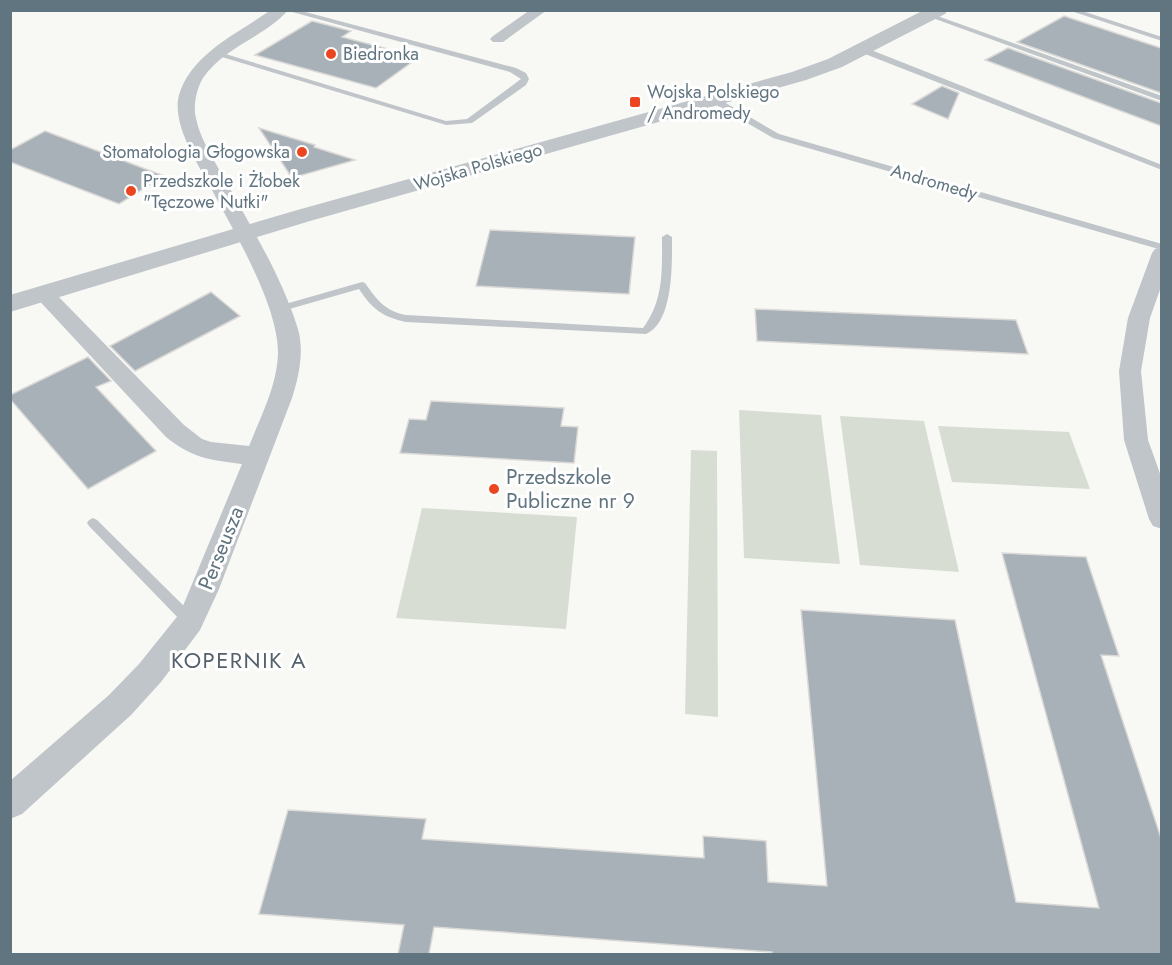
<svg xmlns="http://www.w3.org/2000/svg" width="1172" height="965" font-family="Jost,sans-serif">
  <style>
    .green { fill: #d8ddd4 }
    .building { fill: #a7b1b7; stroke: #dad9d7; stroke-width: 1.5 }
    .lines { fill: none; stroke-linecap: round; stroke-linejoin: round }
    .service { fill: #c0c5c9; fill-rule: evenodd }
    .minor { fill: #c0c5c9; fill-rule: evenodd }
    .tertiary { fill: #c0c5c9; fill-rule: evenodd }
    .poi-dot { fill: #ec4620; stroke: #fff; stroke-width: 2 }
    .labels { text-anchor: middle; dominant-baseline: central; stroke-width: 6; stroke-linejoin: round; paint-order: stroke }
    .far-poi-label { font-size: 18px; fill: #617581; stroke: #fff; text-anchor: start }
    .far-street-label { font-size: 18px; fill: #617581; stroke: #fff }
    .poi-label { font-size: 21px; fill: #617581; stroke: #fff; text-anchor: start }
    .street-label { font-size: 21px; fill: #617581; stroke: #fff }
    .neighbourhood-label { font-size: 22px; letter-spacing: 1.5px; fill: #54626c; stroke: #fff }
  </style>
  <rect width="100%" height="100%" fill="#f8f8f5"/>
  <path class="green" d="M 739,410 L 821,415 L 840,564 L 744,558 Z
    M 840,416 L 924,421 L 959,572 L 860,565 Z
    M 938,426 L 1069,432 L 1090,489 L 952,482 Z
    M 691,450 L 717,451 L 718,717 L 685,714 Z
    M 422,508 L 577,517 L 566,629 L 396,618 Z"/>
  <path class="building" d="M 1064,16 L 1161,48 L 1161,93 L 1017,42 Z
    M 312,21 L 351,31 L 342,37 L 419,57 L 376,88 L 255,55 Z
    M 1008,48 L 1161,103 L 1161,126 L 985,60 Z
    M 942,86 L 959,93 L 948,119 L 912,104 Z
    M 259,128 L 315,145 L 314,147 L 355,160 L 292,178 Z
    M 45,131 L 164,176 L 119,204 L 10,162 L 10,150 Z
    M 490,230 L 635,237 L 629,294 L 476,286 Z
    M 211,292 L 240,316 L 135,371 L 110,346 Z
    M 755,309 L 1016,320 L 1028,354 L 757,341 Z
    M 88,357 L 111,381 L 96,387 L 156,451 L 88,489 L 10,399 L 10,395 Z
    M 431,401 L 564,408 L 561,426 L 578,427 L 574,463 L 400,453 L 409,419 L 426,420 Z
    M 1002,553 L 1086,557 L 1119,656 L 1101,655 L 1161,838 L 1161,954 L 772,954 L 772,952 L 434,927 L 429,954 L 398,954 L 404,925 L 259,914 L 288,810 L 426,819 L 422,839 L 704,858 L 703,836 L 766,841 L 768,882 L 827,886 L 801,610 L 955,620 L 1016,902 L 1099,908 Z"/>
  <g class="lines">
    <path class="service" d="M 285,10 L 298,10 L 516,68 L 526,73 L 529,79 L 526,85 L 472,123 L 446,125 L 212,54 L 219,52 L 446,121 L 467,119 L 521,79 L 510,72 Z
      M 1068,10 L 1079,10 L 1162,37 L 1162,41 Z
      M 929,13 L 1162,96 L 1162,101 L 927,16 L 926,15 Z
      M 860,48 L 866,48 L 1162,165 L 1162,170 L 860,52 Z
      M 711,98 L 717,98 L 779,134 L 1162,244 L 1162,250 L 773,138 L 711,102 Z
      M 667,234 L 672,237 C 672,262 674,322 646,334 L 406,322 C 383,317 372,309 359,289 L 279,312 L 274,309 L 275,307 L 362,282 L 365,283 C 377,300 385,311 406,315 L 643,328 C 664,300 662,270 662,237 Z
      M 93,518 L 97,520 L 195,617 L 197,621 L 195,625 L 190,627 L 185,625 L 89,526 L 87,523 L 89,520 Z"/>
    <path class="minor" d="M 271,10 L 288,10 C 265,37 225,46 203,78 C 197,88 194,101 195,113 C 199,140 217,164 229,187 C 254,232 282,278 297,326 C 305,349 299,376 292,398 L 219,589 L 200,630 L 161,682 L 131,715 L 22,814 L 10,819 L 10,781 L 109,695 L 139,664 L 180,613 L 242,464 C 210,460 192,458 166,437 L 33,294 L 37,289 L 44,287 L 51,289 L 184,425 L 202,439 L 211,442 L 249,446 C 261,416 278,384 278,351 C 277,304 236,235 213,192 C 200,167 171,125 179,95 C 191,54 238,33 271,10 Z
      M 530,10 L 547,10 L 503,42 L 493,42 L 490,39 L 493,36 Z
      M 1162,247 L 1162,284 L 1150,318 L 1141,371 L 1148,440 L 1162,479 L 1162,529 L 1153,526 L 1149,519 L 1124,440 L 1119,371 L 1128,318 L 1152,253 L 1155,249 Z"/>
    <path class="tertiary" d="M 924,10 L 948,10 L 945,14 L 842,67 L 806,80 L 310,221 L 10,312 L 10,295 L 294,211 L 792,72 L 828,59 Z"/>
  </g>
  <g class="poi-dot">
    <circle cx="331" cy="54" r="6"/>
    <rect x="629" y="96" width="12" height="12" rx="3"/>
    <circle cx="302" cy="152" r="6"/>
    <circle cx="131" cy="191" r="6"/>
    <circle cx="494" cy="489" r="6"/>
  </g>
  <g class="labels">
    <g class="far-poi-label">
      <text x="343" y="54">Biedronka</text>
      <text x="647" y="92">Wojska Polskiego<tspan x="647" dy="21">/ Andromedy</tspan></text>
      <text x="290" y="152" text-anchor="end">Stomatologia Głogowska</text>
      <text x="143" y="181">Przedszkole i Żłobek<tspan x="143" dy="21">"Tęczowe Nutki"</tspan></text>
    </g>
    <g class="far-street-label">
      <text transform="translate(478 167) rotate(-16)">Wojska Polskiego</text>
      <text transform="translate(934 182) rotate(16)">Andromedy</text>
    </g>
    <g class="poi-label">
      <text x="506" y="477">Przedszkole<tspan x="506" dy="24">Publiczne nr 9</tspan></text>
    </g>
    <g class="street-label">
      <text transform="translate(221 548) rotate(-68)">Perseusza</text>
    </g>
    <g class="neighbourhood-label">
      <text x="239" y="660">KOPERNIK A</text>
    </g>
  </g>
  <rect width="1172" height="965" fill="none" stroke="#617581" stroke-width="24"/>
</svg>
